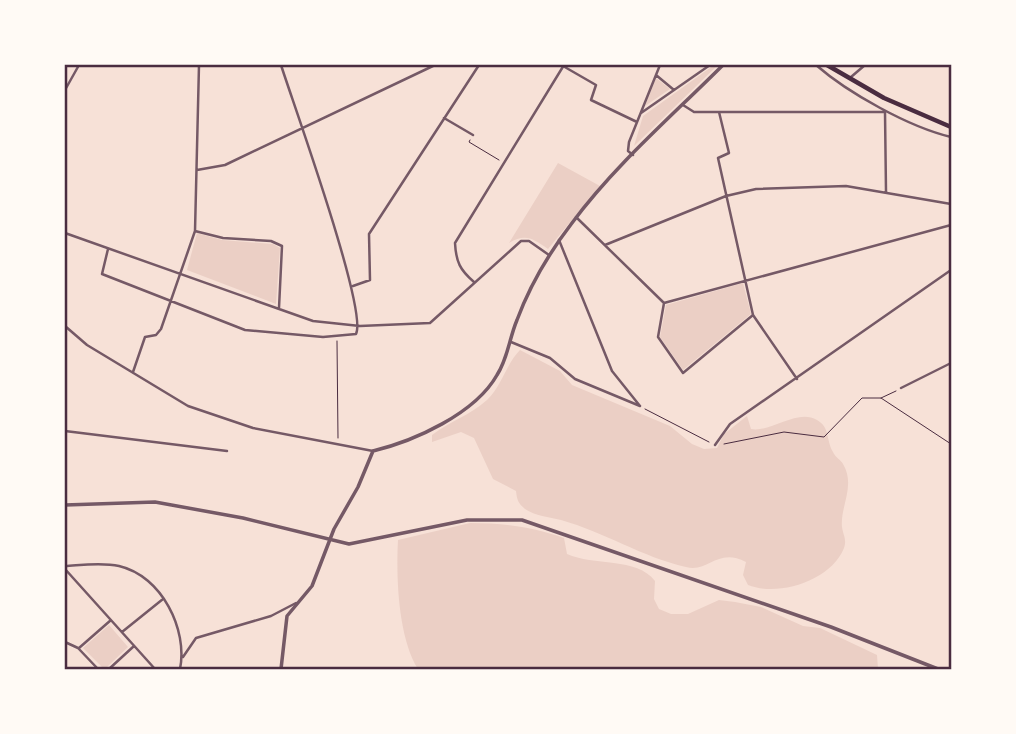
<svg xmlns="http://www.w3.org/2000/svg" width="1016" height="734" font-family="Helvetica,sans-serif">
  <style>
    .green { fill: #ebcfc5 }
    .lines { fill: none; stroke-linecap: round; stroke-linejoin: round }
    .path { stroke: #4a2c40; stroke-width: 1 }
    .minor { stroke: #755966; stroke-width: 2.5 }
    .tertiary { stroke: #755966; stroke-width: 3.5 }
    .primary { stroke: #4a2c40; stroke-width: 4.5 }
    .neatline { fill: none; stroke: #4a2c40; stroke-width: 2.5 }
  </style>
  <rect width="100%" height="100%" fill="#f7e1d7"/>
  <path class="green" d="M 714,65 L 718,65 L 634,146 L 643,116 Z
    M 656,78 L 670,89 L 645,106 Z
    M 558,163 L 600,186 L 548,249 C 533,239 526,233 509,243 Z
    M 197,233 L 222,240 L 273,244 L 280,248 L 276,304 L 187,270 Z
    M 743,283 L 751,314 L 683,370 L 660,337 L 666,305 Z
    M 520,350 L 560,371 L 572,385 L 670,426 L 692,444 L 704,449 L 717,448 L 724,434 L 747,416 L 751,429 C 771,433 797,408 817,420 C 830,427 826,440 833,452 C 835,457 841,460 843,464 C 856,486 840,506 842,527 C 843,535 847,539 844,548 C 831,581 778,597 748,585 L 743,575 L 746,562 C 717,547 709,573 686,567 C 642,557 604,532 561,520 C 549,517 535,516 525,509 C 518,503 517,500 516,491 L 493,479 L 474,438 L 461,432 L 432,442 L 432,435 C 450,421 469,416 487,400 C 502,386 506,364 520,350 Z
    M 470,523 C 503,523 532,527 564,538 L 567,554 C 593,566 637,557 655,581 L 654,599 L 659,609 L 671,614 L 688,614 L 719,600 L 735,602 L 761,607 L 803,626 L 820,628 L 877,655 L 878,669 L 418,669 C 398,637 396,577 398,540 Z
    M 109,625 L 128,647 L 107,667 L 102,667 L 83,648 Z"/>
  <g class="lines">
    <path class="path" d="M 470,140 L 469,142 L 499,160
      M 337,341 L 338,438
      M 881,398 L 896,391
      M 645,409 L 709,442
      M 724,444 L 784,432 L 824,437 L 862,398 L 881,398 L 951,444"/>
    <path class="minor" d="M 816,65 C 848,93 909,127 951,137
      M 563,66 L 596,85 L 591,100 L 637,122
      M 656,75 L 674,90
      M 851,77 L 865,65
      M 65,90 L 79,65
      M 683,105 L 694,112 L 885,112
      M 719,112 L 729,153 L 718,158 L 753,315 L 797,379
      M 885,112 L 886,192
      M 641,113 L 710,65
      M 444,118 L 473,135
      M 633,155 L 628,151 L 629,142 L 660,65
      M 197,170 L 225,165 L 435,65
      M 576,217 L 664,303
      M 195,231 L 223,238 L 271,241 L 282,246 L 279,308
      M 65,233 L 313,321 L 360,326 L 430,323 L 521,241 L 529,241 L 549,255
      M 559,240 L 612,371 L 640,406
      M 605,245 L 726,196 L 756,189 L 846,186 L 951,204
      M 108,249 L 102,274 L 245,330 L 323,337 L 356,334 C 368,310 293,103 281,65
      M 474,282 C 460,270 456,262 455,243 L 564,65
      M 353,286 L 370,280 L 369,234 L 479,65
      M 664,303 L 951,225
      M 664,303 L 658,337 L 683,373 L 753,315
      M 65,326 L 87,345 L 188,406 L 253,428 L 373,451
      M 511,342 L 550,358 L 575,379 L 640,406
      M 133,372 L 145,337 L 156,335 L 161,329 L 195,231 L 199,65
      M 901,388 L 951,363
      M 65,431 L 227,451
      M 715,445 L 730,424 L 951,270
      M 65,566 C 82,565 102,562 119,566 C 162,576 188,630 180,669
      M 65,569 L 155,669
      M 122,632 L 163,599
      M 65,642 L 78,648 L 98,669
      M 79,648 L 111,620
      M 183,657 L 196,638 L 271,616 L 296,603
      M 109,669 L 134,646"/>
    <path class="tertiary" d="M 65,505 L 155,502 L 243,518 L 349,544 L 467,520 L 522,520 L 831,627 L 938,669
      M 281,669 L 287,616 L 312,586 L 334,529 L 358,487 L 373,451 C 414,441 475,414 497,375 C 508,358 509,339 517,320 C 530,285 549,253 572,223 C 615,165 672,116 723,65"/>
    <path class="primary" d="M 827,65 L 884,98 L 951,127"/>
  </g>
  <rect width="1016" height="734" fill="none" stroke="#fffaf5" stroke-width="133"/>
  <rect x="66" y="66" width="884" height="602" class="neatline"/>
</svg>
